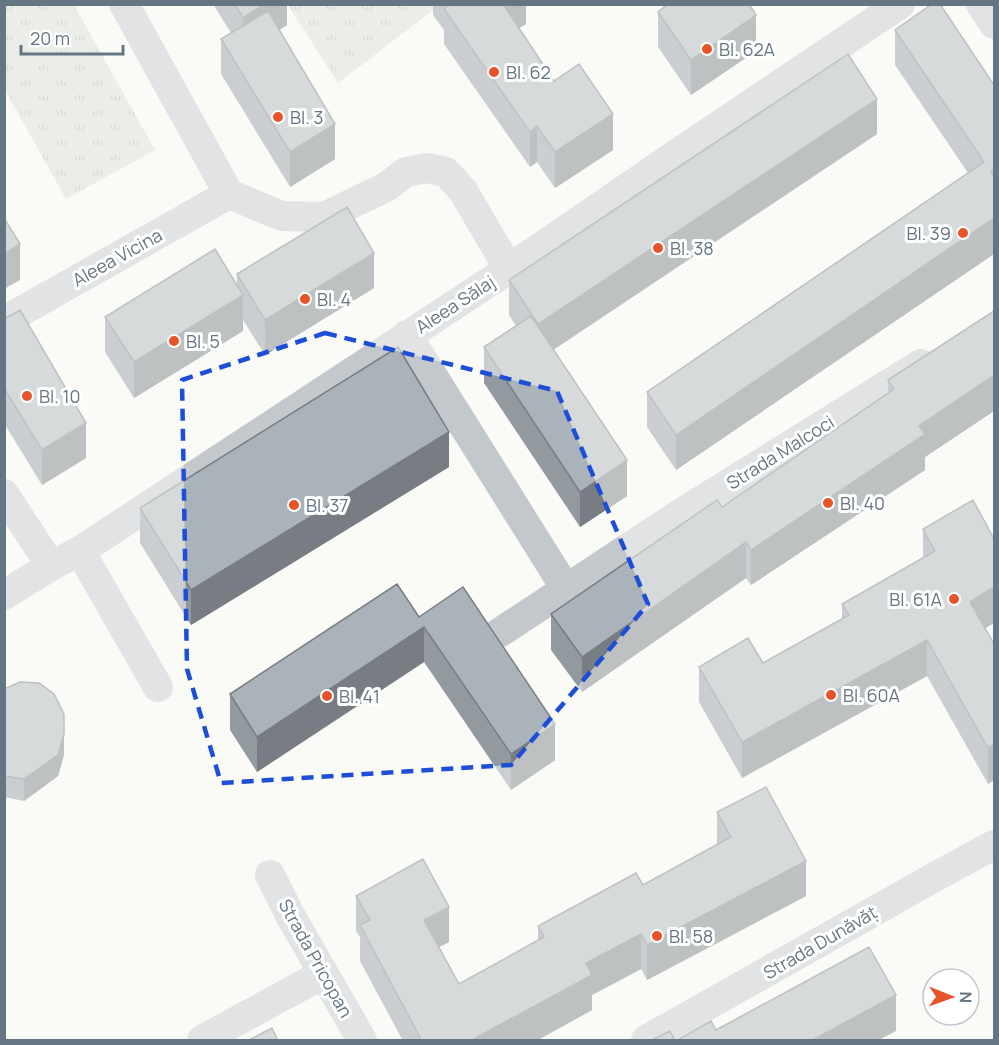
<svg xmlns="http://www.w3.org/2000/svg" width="999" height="1045" font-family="Manrope,sans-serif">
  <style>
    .grass { fill: url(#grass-tufts) }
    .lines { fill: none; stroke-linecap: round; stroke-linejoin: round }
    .minor { stroke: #c3c8cc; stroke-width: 30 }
    .wall { fill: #929a9f }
    .shaded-wall { fill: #777d82 }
    .building { fill: #aab3b9; stroke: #777d82; stroke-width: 1.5 }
    .marked { fill: none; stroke: #1d4ed8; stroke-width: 4.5; stroke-dasharray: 12 8; stroke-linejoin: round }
    .poi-dot { fill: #e7542a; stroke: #fff; stroke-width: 2 }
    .labels { text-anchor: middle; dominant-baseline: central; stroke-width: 6; stroke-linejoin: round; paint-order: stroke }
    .poi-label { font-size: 18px; fill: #647683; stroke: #fff; text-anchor: start }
    .street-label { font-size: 18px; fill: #647683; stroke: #fff }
  </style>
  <defs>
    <pattern id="grass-tufts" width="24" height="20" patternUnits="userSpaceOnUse" patternTransform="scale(1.5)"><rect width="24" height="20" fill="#dadfd6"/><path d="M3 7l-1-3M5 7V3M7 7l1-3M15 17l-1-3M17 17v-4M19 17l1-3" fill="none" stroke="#b4b9b3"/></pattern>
  </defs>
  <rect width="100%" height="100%" fill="#fafaf7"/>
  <path class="grass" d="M 4,5 L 74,5 L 155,150 L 66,199 L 5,90 Z
    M 288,5 L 440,5 L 338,83 Z"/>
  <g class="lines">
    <path class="minor" d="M 124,4 L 229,194 L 282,216 L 324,217 L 386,187 L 406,172 L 427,168 L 446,172 L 463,191 L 509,269
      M 981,4 L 994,24
      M 4,321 L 229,194
      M 407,335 L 566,589
      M 4,494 L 51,566
      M 80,551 L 158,687
      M 4,595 L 51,566 L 80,551 L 509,269 L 681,151 L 900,4
      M 499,633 L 680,514 L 921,364
      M 270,875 L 291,917 L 362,1040
      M 202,1040 L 323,974
      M 646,1040 L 940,874 L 994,845"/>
  </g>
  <path class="wall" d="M 213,4 L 287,4 L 287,25 L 279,30 L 335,159 L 290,187 L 221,74 L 221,39 L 231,33 Z
    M 433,4 L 526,4 L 526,24 L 519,28 L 554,81 L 613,150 L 555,188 L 537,162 L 530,167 L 444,44 L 444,30 L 433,15 Z
    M 662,4 L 749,4 L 756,51 L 691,95 L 658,47 L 658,12 L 664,8 Z
    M 895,30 L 994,85 L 994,254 L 676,470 L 647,427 L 647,392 L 968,173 L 895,65 Z
    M 877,134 L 553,350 L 627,496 L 580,527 L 484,383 L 484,347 L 516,326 L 509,315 L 509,280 Z
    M 237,274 L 374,288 L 265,355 L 243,320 L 243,331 L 134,398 L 105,352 L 105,317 L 237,284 Z
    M 994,311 L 994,411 L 925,457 L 925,470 L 751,585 L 746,578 L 582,692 L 551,650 L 551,614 L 722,507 L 888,394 L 888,380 Z
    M 4,319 L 86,458 L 42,485 L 4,423 Z
    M 449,467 L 191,625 L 140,543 L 140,508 Z
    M 923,529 L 994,539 L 994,623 L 985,628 L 994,644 L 994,780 L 988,784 L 927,676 L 742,778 L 699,702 L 699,667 L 763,663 L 842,619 L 842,604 L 923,558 Z
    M 419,617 L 555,760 L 511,790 L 424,662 L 257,772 L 230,730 L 230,694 Z
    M 4,689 L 64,755 L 58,776 L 24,801 L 4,797 Z
    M 717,812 L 806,896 L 647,980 L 641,969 L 592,995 L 592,1010 L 536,1041 L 403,1041 L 360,961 L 360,937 L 356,931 L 356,896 L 449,942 L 439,947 L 459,984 L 538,940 L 538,926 L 643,885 L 717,845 Z"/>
  <path class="shaded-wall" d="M 264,4 L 287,4 L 287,25 L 243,53 L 243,18 Z
    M 502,4 L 526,4 L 526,24 L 502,39 Z
    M 756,15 L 756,51 L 691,95 L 691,60 Z
    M 877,99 L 877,134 L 538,360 L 538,324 Z
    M 613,114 L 613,150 L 555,188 L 555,152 Z
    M 335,124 L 335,159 L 290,187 L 290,152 Z
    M 537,126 L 537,162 L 530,167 L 530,132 Z
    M 994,218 L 994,254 L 676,470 L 676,435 Z
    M 20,244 L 20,280 L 4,289 L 4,254 Z
    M 374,253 L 374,288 L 265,355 L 265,320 Z
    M 243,295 L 243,331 L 134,398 L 134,362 Z
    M 994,375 L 994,411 L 925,457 L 925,470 L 751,585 L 751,550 L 919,426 Z
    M 86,423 L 86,458 L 42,485 L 42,450 Z
    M 449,432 L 449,467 L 191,625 L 191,590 Z
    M 627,460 L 627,496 L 580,527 L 580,492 Z
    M 746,542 L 746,578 L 582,692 L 582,657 Z
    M 994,587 L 994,623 L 970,637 L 970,602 Z
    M 424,627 L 424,662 L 257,772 L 257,737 Z
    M 927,640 L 927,676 L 742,778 L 742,742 Z
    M 64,714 L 64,755 L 58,776 L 24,801 L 24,779 Z
    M 555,724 L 555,760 L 511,790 L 511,754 Z
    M 994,745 L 994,780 L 988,784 L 988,748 Z
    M 806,861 L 806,896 L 647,980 L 647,945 Z
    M 449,907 L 449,942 L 424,955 L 424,920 Z
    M 641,934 L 641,969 L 592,995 L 592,1010 L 536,1041 L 470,1041 L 586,963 Z
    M 896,995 L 896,1031 L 877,1041 L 811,1041 Z"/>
  <path class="building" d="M 235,4 L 264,4 L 243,18 Z
    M 450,4 L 503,4 L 554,81 L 579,64 L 613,114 L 555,152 L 537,126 L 530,132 L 444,9 Z
    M 668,4 L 749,4 L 756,15 L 691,60 L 658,12 Z
    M 932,4 L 940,4 L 994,85 L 994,169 L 991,172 L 994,177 L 994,218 L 676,435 L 647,392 L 984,162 L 895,30 Z
    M 268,11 L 335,124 L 290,152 L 221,39 Z
    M 848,54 L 877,99 L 538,324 L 509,280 Z
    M 347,207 L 374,253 L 265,320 L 237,274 Z
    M 4,218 L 20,244 L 4,254 Z
    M 215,249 L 243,295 L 134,362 L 105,317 Z
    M 20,310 L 86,423 L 42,450 L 4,388 L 4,319 Z
    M 994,311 L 994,375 L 919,426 L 925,434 L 751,550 L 746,542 L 582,657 L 551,614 L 717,500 L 722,507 L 894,389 L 888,380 Z
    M 531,316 L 627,460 L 580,492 L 484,347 Z
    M 398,347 L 449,432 L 191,590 L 140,508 Z
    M 973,500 L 994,539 L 994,587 L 970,602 L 994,644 L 994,745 L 988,748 L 927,640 L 742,742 L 699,667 L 748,638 L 763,663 L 849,615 L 842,604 L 935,551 L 923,529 Z
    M 397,584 L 419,617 L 463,587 L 555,724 L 511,754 L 424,627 L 257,737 L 230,694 Z
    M 20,682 L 39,683 L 54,694 L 64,714 L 64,734 L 58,755 L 24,779 L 4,776 L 4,689 Z
    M 766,787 L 806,861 L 647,945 L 641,934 L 586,963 L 592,975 L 470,1041 L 422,1041 L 360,925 L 370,920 L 356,896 L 423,859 L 449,907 L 424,920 L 459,984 L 544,937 L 538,926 L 636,873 L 643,885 L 731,837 L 717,812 Z
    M 869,947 L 896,995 L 811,1041 L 676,1041 L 711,1021 L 716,1030 Z
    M 272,1028 L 278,1041 L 247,1041 Z
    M 670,1031 L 675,1041 L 650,1041 Z"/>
  <path d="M0 0H999V1045H0ZM 325,333 L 557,391 L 648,604 L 511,765 L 221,783 L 187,669 L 182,380 Z" fill="#fafaf7" fill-opacity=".55" fill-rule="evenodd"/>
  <path class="marked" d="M 325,333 L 557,391 L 648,604 L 511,765 L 221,783 L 187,669 L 182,380 Z"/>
  <g class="poi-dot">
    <circle cx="707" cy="49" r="6"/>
    <circle cx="494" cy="72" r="6"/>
    <circle cx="278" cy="117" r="6"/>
    <circle cx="963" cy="233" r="6"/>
    <circle cx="658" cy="248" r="6"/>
    <circle cx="305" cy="299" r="6"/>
    <circle cx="174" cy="341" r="6"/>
    <circle cx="27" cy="396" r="6"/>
    <circle cx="828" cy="503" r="6"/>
    <circle cx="294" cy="505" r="6"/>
    <circle cx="954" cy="599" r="6"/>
    <circle cx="831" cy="695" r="6"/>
    <circle cx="327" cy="696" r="6"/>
    <circle cx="657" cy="936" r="6"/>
  </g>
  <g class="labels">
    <g class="poi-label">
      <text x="719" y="49">Bl. 62A</text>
      <text x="506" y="72">Bl. 62</text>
      <text x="290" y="117">Bl. 3</text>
      <text x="951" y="233" text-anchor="end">Bl. 39</text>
      <text x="670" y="248">Bl. 38</text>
      <text x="317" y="299">Bl. 4</text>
      <text x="186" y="341">Bl. 5</text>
      <text x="39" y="396">Bl. 10</text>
      <text x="840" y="503">Bl. 40</text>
      <text x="306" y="505">Bl. 37</text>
      <text x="942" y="599" text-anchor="end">Bl. 61A</text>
      <text x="843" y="695">Bl. 60A</text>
      <text x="339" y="696">Bl. 41</text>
      <text x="669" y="936">Bl. 58</text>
    </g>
    <g class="street-label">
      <text transform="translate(117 257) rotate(-29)">Aleea Vicina</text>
      <text transform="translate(455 304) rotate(-33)">Aleea Sălaj</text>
      <text transform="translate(780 452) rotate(-32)">Strada Malcoci</text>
      <text transform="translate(820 942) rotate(-30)">Strada Dunăvăț</text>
      <text transform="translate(316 958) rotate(61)">Strada Pricopan</text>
    </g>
  </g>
  <rect width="999" height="1045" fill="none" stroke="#647683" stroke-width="12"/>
  <g transform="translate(951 997) rotate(91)"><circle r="28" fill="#ffffff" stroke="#c1c8cd" stroke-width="1.5"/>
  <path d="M0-4.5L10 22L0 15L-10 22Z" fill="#e7542a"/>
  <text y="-9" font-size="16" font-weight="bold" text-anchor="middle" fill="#647683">N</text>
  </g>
  <path d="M21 45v9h102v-9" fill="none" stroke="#647683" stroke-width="3"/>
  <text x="30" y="45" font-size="18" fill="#647683" stroke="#ffffff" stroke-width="4.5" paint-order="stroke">20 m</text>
</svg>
